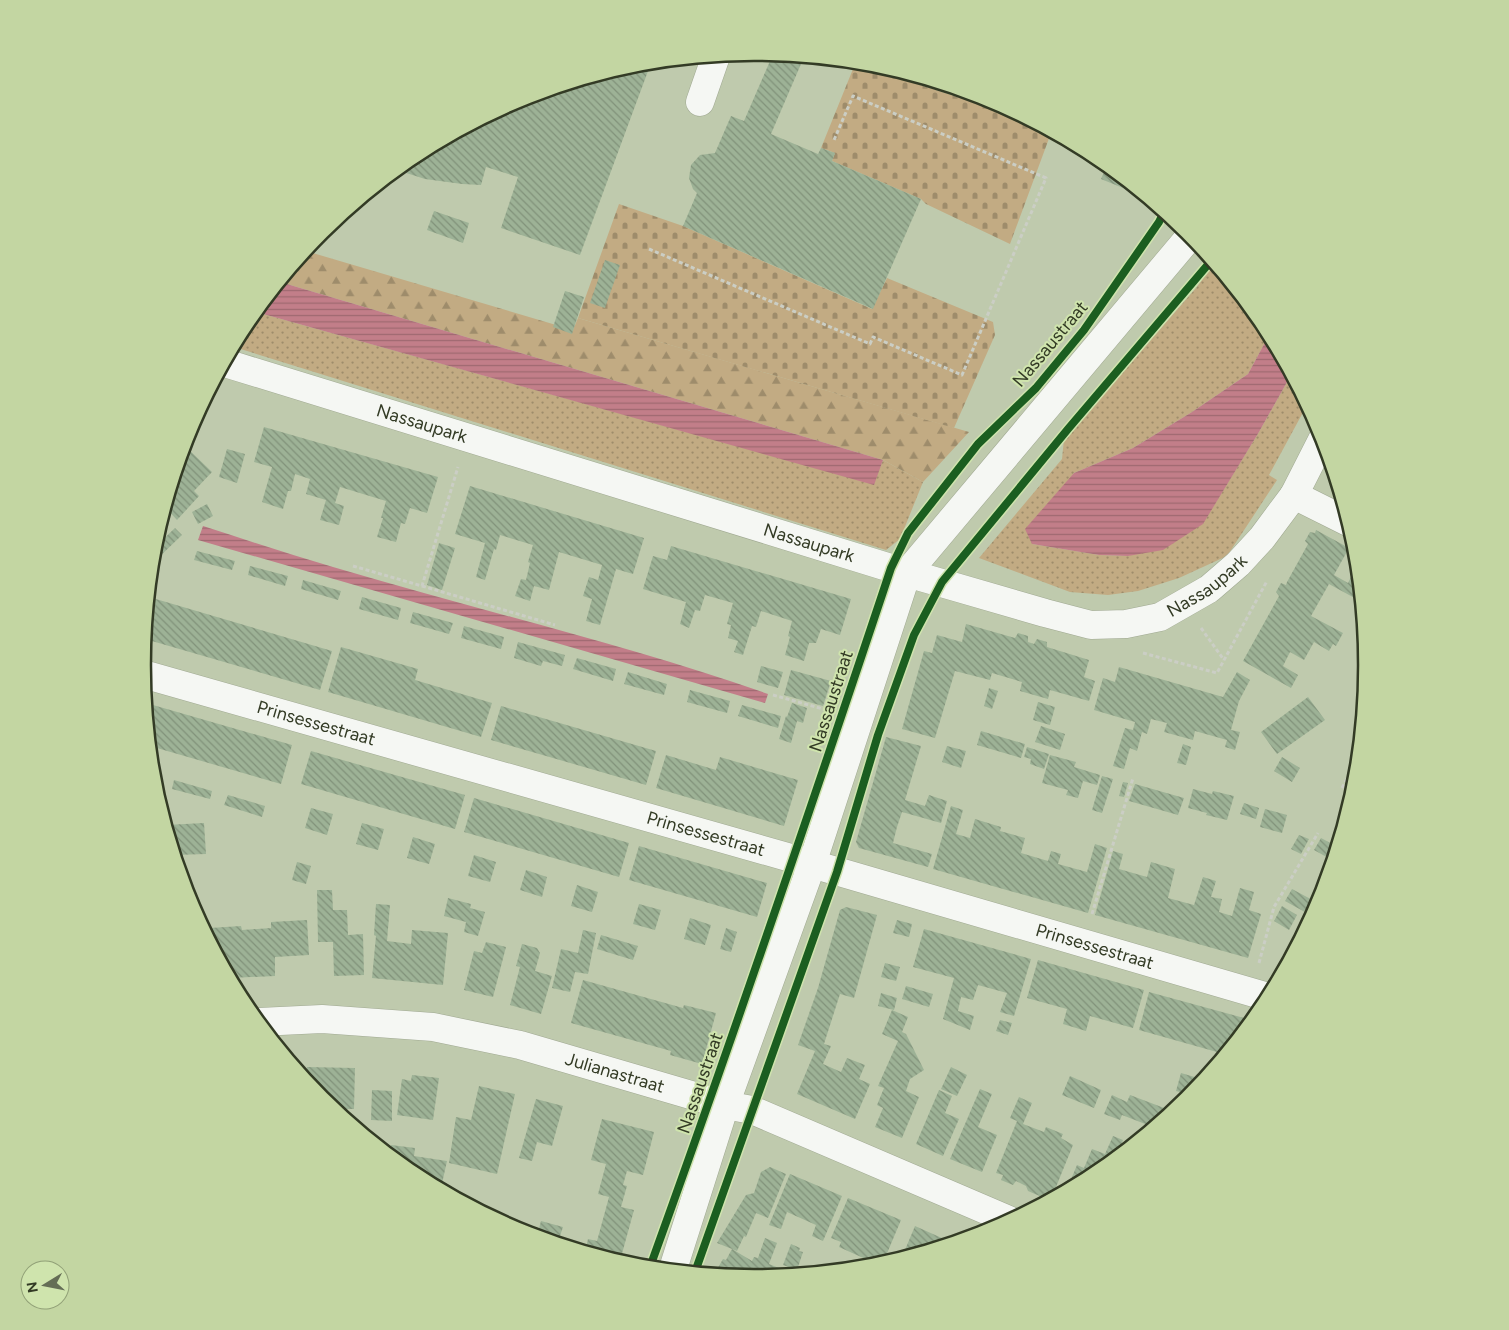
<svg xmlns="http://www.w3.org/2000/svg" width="1509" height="1330" font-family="Figtree,sans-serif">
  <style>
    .grass { fill: url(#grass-dots) }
    .forest { fill: url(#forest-firs) }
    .cemetery { fill: url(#cemetery-stones) }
    .water { fill: url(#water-rules) }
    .building { fill: url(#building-back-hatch) }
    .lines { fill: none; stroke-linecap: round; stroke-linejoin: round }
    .minor-casing { stroke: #a0a992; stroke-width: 29 }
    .major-casing { stroke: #a0a992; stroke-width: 29 }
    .path { stroke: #cbcec5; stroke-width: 3; stroke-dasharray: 4 2.5; stroke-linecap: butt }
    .minor { stroke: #f5f7f3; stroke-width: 28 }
    .major { stroke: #f5f7f3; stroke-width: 28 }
    .cycleway-casing { stroke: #cfe4ad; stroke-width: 11 }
    .cycleway { stroke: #1b5e20; stroke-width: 8 }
    .labels { text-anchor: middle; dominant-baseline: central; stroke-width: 4; stroke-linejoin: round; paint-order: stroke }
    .street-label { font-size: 18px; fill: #333b25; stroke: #cfe4ad }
    .rim { fill: none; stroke: #333b25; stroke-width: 2.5 }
  </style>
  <defs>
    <pattern id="grass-dots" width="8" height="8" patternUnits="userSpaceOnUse" patternTransform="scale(1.25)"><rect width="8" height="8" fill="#c2ab83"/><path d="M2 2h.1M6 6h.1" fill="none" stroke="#9e8c6b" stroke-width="1.8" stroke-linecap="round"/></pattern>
    <pattern id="forest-firs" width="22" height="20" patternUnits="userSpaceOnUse" patternTransform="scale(1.25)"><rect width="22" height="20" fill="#c2ab83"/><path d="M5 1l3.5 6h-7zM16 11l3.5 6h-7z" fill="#9e8c6b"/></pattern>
    <pattern id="cemetery-stones" width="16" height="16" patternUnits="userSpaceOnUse" patternTransform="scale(1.25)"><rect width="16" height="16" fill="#c2ab83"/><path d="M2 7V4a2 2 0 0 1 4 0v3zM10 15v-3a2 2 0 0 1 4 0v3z" fill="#9e8c6b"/></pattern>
    <pattern id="water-rules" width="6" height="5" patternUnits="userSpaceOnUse" patternTransform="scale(1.25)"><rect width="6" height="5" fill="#c27e89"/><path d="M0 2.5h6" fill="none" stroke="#9e6870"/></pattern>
    <pattern id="building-back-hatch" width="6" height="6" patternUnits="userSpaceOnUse" patternTransform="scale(1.25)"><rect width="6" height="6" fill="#9db296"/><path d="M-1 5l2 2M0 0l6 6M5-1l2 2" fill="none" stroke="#81927a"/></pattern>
  </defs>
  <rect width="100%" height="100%" fill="#bfcaad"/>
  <path class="grass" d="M 1214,264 L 1264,325 L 1269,335 L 1248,374 L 1192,412 L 1133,448 L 1074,473 L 1032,544 L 1099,555 L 1128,556 L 1203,523 L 1259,432 L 1291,375 L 1307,405 L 1269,475 L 1277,480 L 1227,556 L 1179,578 L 1138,591 L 1108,595 L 1070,592 L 979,558 L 1062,459 L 1064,439 L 1196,288 Z
    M 256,312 L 873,484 L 883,460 L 923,482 L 900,539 L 886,550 L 234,347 L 245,324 Z"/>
  <path class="forest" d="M 306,251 L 573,330 L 578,318 L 969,432 L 923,482 L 883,460 L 280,282 Z"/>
  <path class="cemetery" d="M 855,64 L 1026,119 L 1051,133 L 1010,244 L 926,204 L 921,199 L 832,161 L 835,153 L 821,148 Z
    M 619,204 L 683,226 L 872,309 L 887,278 L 993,322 L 995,335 L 954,428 L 578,318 Z"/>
  <path class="water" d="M 280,282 L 883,460 L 874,485 L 256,312 Z
    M 1269,335 L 1291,375 L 1259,432 L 1203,524 L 1163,550 L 1128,556 L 1099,555 L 1032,544 L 1025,529 L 1074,473 L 1133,448 L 1192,412 L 1248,374 Z
    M 203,526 C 246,540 289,554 333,567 C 477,610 625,644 768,694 L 765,703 L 198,540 Z"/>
  <path class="building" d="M 773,54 L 804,57 L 771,134 L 818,154 L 821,148 L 835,153 L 832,161 L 921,199 L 873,309 L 683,226 L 697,193 L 693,189 L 689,178 L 691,165 L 700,155 L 715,153 L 731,116 L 744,121 Z
    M 651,63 L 580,255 L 501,228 L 518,177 L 486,167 L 481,185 L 462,184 L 425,179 L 397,170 L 414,156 L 520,99 L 635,64 Z
    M 1107,165 L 1145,197 L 1101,179 Z
    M 434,211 L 469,223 L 463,243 L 427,230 Z
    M 605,260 L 620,265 L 605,308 L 590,303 Z
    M 565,291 L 584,297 L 572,334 L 553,327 Z
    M 264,427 L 438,477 L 427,513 L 410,508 L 405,524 L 401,523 L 396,542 L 377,537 L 383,518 L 381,518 L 386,501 L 340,487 L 335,503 L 344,506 L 339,525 L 320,520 L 326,500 L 306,494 L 310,479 L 295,474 L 291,491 L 288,491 L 283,509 L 262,502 L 272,467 L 254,462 Z
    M 184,445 L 212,472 L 194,491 L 199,496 L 177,520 L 167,509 L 164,512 Z
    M 227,449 L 245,454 L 237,483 L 219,477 Z
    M 470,486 L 644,538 L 633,574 L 616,569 L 600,625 L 586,621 L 592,599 L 583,596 L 589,577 L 598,580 L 602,565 L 559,552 L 549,590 L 534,586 L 530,601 L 515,596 L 521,579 L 526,580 L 530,563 L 528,562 L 533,545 L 500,535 L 496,550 L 494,549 L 485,580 L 476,577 L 485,543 L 455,534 Z
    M 207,504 L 213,516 L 198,524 L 192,512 Z
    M 175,528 L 182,535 L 154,562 L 152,560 L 153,549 Z
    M 1316,530 L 1349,548 L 1334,575 L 1348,583 L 1352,575 L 1359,579 L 1361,600 L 1360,601 L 1329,584 L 1311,616 L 1343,633 L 1336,646 L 1333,644 L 1329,651 L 1314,642 L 1304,660 L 1290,652 L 1283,666 L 1298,675 L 1291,688 L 1243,661 L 1279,596 L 1276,592 L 1281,583 L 1286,585 L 1287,582 L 1308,544 L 1305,541 L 1310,532 L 1315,533 Z
    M 439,543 L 455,548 L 442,590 L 427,585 Z
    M 671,546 L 851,599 L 840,635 L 821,629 L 816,643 L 809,643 L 804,661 L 785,655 L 790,637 L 788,636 L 792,621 L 761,611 L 756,627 L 752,626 L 743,655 L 734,652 L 738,641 L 728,638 L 731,625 L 727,624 L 733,603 L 705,595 L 700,611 L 695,610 L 689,628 L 680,624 L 686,602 L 643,589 L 653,556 L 667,560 Z
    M 197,551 L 235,561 L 232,570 L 194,560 Z
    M 250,566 L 288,576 L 285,586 L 248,575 Z
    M 303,580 L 341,591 L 338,600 L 301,589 Z
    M 149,597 L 332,651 L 320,690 L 145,639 Z
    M 362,597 L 401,608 L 398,620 L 359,609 Z
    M 413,612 L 453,623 L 449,634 L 410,623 Z
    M 966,624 L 1015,638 L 1018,633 L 1028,636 L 1028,642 L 1034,644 L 1037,639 L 1047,642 L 1047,647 L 1089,660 L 1084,677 L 1095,681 L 1089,701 L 1050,690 L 1048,699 L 1020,691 L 1022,682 L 992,673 L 990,680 L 955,671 L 935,738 L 902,729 L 924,651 L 932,653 L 937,635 L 962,642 Z
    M 464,626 L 504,637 L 501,649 L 461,638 Z
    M 518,642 L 565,655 L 562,666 L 543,661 L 541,666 L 514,658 Z
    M 341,647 L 418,669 L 415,680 L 492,703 L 481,737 L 328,692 Z
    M 577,658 L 616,669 L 613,681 L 573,669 Z
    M 761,666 L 783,672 L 778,688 L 757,682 Z
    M 1119,667 L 1223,697 L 1237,672 L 1250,680 L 1239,701 L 1231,730 L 1240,732 L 1235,750 L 1225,747 L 1227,740 L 1195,731 L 1193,740 L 1164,732 L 1167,723 L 1151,719 L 1147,734 L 1142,732 L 1137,751 L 1130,748 L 1124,769 L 1113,766 L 1125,728 L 1133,730 L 1135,722 L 1094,710 L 1103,678 L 1115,682 Z
    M 791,670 L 831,681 L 823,706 L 784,695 Z
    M 628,672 L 667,684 L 664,695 L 624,684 Z
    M 989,688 L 998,691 L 992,709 L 984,706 Z
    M 690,690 L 730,701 L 727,713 L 687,702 Z
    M 1308,697 L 1325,720 L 1277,754 L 1261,732 Z
    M 1038,702 L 1055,707 L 1050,725 L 1033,720 Z
    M 146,703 L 292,745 L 281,784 L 150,746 Z
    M 792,703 L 807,708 L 803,723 L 797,721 L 791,743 L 779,739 L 786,716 L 787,717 Z
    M 742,705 L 781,716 L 778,728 L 738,716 Z
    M 501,706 L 656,751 L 646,785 L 491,740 Z
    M 1041,726 L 1065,734 L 1060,750 L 1035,742 Z
    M 981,731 L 1025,744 L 1021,758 L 977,745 Z
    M 886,737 L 921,746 L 905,800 L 925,806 L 929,795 L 947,801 L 941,823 L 902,812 L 897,827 L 893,843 L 932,854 L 928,867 L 859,848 L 856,842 Z
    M 1183,744 L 1191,747 L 1186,765 L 1177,763 Z
    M 947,746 L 966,751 L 961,768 L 942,762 Z
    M 1027,747 L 1049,754 L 1044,769 L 1030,764 L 1031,759 L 1024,757 Z
    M 311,751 L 465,795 L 455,829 L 301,784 Z
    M 666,755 L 716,770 L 720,757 L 798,780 L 784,826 L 656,788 Z
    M 1050,755 L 1076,762 L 1074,767 L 1100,775 L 1097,785 L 1083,781 L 1078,798 L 1066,795 L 1068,790 L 1042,783 Z
    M 1282,757 L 1300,768 L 1292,782 L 1274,771 Z
    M 1102,776 L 1113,779 L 1102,813 L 1092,810 Z
    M 174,780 L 212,791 L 210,799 L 172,789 Z
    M 1123,782 L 1128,783 L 1124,797 L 1119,796 Z
    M 1135,784 L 1184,798 L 1178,815 L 1129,801 Z
    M 1349,786 L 1354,789 L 1350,802 L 1342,798 Z
    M 1193,789 L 1212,794 L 1213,791 L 1234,796 L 1227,820 L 1206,815 L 1207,813 L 1188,808 Z
    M 228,795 L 265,806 L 262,817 L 224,805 Z
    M 474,798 L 629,843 L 619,877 L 464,832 Z
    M 1244,803 L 1259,808 L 1256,819 L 1240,814 Z
    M 951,806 L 963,810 L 956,834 L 970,838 L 975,819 L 1001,827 L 1000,831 L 1025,838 L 1021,853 L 1048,861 L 1051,851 L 1061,854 L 1058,864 L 1087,872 L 1095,844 L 1107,848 L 1088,913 L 933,869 Z
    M 311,808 L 333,814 L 327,835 L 305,828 Z
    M 1265,809 L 1287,815 L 1282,833 L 1260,827 Z
    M 204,823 L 206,854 L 175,855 L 166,825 Z
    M 362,823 L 384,829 L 378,850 L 356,844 Z
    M 1299,835 L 1309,839 L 1301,854 L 1291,849 Z
    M 413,837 L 435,844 L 429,864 L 407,858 Z
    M 1321,838 L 1336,846 L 1332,860 L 1314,850 Z
    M 639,846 L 767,883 L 757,917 L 629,880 Z
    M 1113,851 L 1123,854 L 1119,869 L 1147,877 L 1151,862 L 1175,869 L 1168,898 L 1194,905 L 1203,877 L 1216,881 L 1211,897 L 1222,899 L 1219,912 L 1232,916 L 1240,888 L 1254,892 L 1249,910 L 1261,914 L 1248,958 L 1095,915 Z
    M 474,855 L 496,862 L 490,882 L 468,876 Z
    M 297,862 L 311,866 L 306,884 L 292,880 Z
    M 526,870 L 547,877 L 542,897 L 520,890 Z
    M 577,885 L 598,892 L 592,912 L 571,906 Z
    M 1292,889 L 1318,903 L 1312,916 L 1285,901 Z
    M 317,890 L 332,890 L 333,910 L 347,910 L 348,935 L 363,934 L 364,975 L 334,976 L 333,942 L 318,942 Z
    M 448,898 L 471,904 L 470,908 L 485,912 L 478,936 L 464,932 L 466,922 L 444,916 Z
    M 376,904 L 390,905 L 387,941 L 411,944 L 412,930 L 448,933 L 443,985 L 372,978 L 376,936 L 374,935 Z
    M 639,904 L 661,910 L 655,930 L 633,924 Z
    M 1282,906 L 1297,915 L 1289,930 L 1274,921 Z
    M 846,907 L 877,915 L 854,998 L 840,994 L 824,1044 L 831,1046 L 823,1064 L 841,1072 L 847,1058 L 865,1065 L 859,1079 L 870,1084 L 855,1119 L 797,1094 L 815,1051 L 798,1045 L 818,988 L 840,910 Z
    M 690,918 L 711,925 L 705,945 L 684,939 Z
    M 307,920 L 309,955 L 275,957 L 275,976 L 231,978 L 211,941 L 210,928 L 241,926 L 242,930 L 271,928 L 271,922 Z
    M 897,920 L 912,924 L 909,937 L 893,933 Z
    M 726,928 L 737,932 L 731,952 L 720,949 Z
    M 924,929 L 1031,959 L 1014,1016 L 1000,1012 L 1007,993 L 978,985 L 973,1000 L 961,997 L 958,1011 L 974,1016 L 970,1030 L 943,1019 L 954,978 L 913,967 Z
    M 583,930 L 596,933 L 588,974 L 575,972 L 570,992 L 552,988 L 561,949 L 578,953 Z
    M 601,935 L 638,946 L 633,960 L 597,949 Z
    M 486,942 L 506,947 L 493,997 L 464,990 L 474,951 L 482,953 Z
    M 522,944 L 537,948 L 540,953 L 535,971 L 552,976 L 541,1014 L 510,1005 L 520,967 L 516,966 Z
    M 1038,960 L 1144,990 L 1133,1028 L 1090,1016 L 1086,1031 L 1063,1024 L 1067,1009 L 1027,998 Z
    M 885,963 L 900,967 L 896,981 L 881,977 Z
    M 583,980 L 683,1008 L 684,1005 L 716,1013 L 702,1064 L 670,1055 L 671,1051 L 571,1023 Z
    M 906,986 L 933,994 L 929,1007 L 902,999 Z
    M 1149,992 L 1244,1018 L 1254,1018 L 1224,1054 L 1139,1030 Z
    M 881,993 L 897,998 L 894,1010 L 878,1006 Z
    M 892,1010 L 908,1017 L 902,1032 L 906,1034 L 924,1070 L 910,1079 L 906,1091 L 919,1097 L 902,1138 L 875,1127 L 883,1108 L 877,1105 L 884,1088 L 878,1086 L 898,1041 L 882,1034 Z
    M 1000,1020 L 1012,1023 L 1008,1035 L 996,1031 Z
    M 307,1067 L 355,1068 L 354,1109 L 347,1109 L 347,1119 L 321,1098 L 307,1080 Z
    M 951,1067 L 967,1075 L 957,1096 L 941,1089 Z
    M 1181,1073 L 1198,1078 L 1195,1089 L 1190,1095 L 1176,1091 Z
    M 412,1075 L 439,1078 L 433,1120 L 397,1115 L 402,1079 L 411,1081 Z
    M 1070,1076 L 1101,1090 L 1094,1108 L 1062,1095 Z
    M 479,1086 L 515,1094 L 497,1174 L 449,1163 L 456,1117 L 471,1120 Z
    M 980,1089 L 992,1094 L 978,1127 L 997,1135 L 982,1172 L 950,1159 Z
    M 372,1090 L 392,1091 L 392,1121 L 371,1120 Z
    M 939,1090 L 952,1096 L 945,1113 L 959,1119 L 943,1156 L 916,1144 Z
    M 1112,1095 L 1127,1102 L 1130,1095 L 1172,1111 L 1153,1127 L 1122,1115 L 1120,1120 L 1104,1114 Z
    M 1019,1097 L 1032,1103 L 1023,1124 L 1044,1132 L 1046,1127 L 1063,1134 L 1061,1138 L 1073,1145 L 1052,1197 L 1044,1194 L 1042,1197 L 1028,1191 L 1026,1186 L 1016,1181 L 1013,1185 L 1001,1180 L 1003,1175 L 996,1173 L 1017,1121 L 1010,1118 Z
    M 536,1099 L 563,1106 L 552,1146 L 537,1142 L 532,1161 L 519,1158 Z
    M 602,1119 L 654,1132 L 643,1175 L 627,1171 L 623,1185 L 627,1186 L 621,1207 L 634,1210 L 620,1261 L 585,1251 L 588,1239 L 597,1241 L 609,1197 L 598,1194 L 606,1164 L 591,1160 Z
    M 1113,1136 L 1123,1140 L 1117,1156 L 1095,1174 L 1067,1189 L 1077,1165 L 1084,1168 L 1092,1149 L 1105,1154 Z
    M 391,1145 L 415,1148 L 414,1156 L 447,1161 L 441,1188 L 414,1174 L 389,1154 Z
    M 770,1167 L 786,1174 L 768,1218 L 756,1213 L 746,1237 L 744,1236 L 737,1251 L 717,1243 L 746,1195 L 754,1193 L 761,1172 Z
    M 790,1174 L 842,1196 L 823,1241 L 812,1236 L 816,1225 L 787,1212 L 781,1229 L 769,1225 Z
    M 848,1198 L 901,1220 L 883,1263 L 873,1260 L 870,1261 L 839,1247 L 841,1242 L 831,1238 Z
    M 541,1221 L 563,1227 L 558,1242 L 537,1236 Z
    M 915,1226 L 944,1239 L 952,1242 L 902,1257 Z
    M 765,1238 L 777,1243 L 769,1264 L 784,1270 L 781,1275 L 754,1278 L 718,1274 L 719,1272 L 716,1271 L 723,1259 L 726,1260 L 732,1249 L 752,1261 L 754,1257 L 758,1258 Z
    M 791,1244 L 800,1248 L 799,1251 L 803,1252 L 797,1270 L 783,1265 Z"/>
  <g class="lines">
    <defs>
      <g id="minor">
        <path d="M 700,102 L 716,56"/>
        <path id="s1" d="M 225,363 L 907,573 L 1045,613 L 1091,625 L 1126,624 L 1160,617 L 1209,589 L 1238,564 L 1262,538 L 1294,495 L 1323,438"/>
        <path d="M 1294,495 L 1348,522"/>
        <path id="s2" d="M 143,674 L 812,864 L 1268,997"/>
        <path id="s3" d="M 259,1022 L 322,1019 L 433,1027 L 520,1045 L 725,1105 L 752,1110 L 1009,1220"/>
      </g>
      <path id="major" d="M 673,1269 L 725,1105 L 812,864 L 907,573 L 1191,235"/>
    </defs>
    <use href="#minor" class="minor-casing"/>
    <use href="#major" class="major-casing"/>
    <path class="path" d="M 649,249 L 870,344 L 873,337 L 962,375 L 1046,178 L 853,96 L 834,140
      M 353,566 L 422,586 L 458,467
      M 422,586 L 555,625
      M 1201,628 L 1224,660
      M 1143,653 L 1217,673 L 1267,581
      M 773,695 L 830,711
      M 1342,788 L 1357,761
      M 1092,914 L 1133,778
      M 1259,963 L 1274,907 L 1318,833"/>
    <use href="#minor" class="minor"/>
    <use href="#major" class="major"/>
    <defs>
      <path id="cycleway" d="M 650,1267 C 734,1035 813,802 891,568 L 908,533 L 978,444 L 1036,388 L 1084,330 L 1159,222 L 1164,212
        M 695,1272 L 837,872 L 878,735 L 914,635 L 942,582 L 1068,429 L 1211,261"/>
    </defs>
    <use href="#cycleway" class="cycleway-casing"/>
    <use href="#cycleway" class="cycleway"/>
  </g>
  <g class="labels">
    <g class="street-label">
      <text transform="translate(1050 344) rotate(-50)">Nassaustraat</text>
      <text stroke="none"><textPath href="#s1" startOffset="206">Nassaupark</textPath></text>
      <text stroke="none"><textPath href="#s1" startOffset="611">Nassaupark</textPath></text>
      <text stroke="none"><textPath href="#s1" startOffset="1031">Nassaupark</textPath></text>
      <text transform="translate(831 701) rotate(-72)">Nassaustraat</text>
      <text stroke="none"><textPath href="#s2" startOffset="180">Prinsessestraat</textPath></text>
      <text stroke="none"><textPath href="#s2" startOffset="585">Prinsessestraat</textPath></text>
      <text stroke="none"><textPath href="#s2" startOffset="990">Prinsessestraat</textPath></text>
      <text stroke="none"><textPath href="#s3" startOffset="362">Julianastraat</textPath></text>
      <text transform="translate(700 1083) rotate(-71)">Nassaustraat</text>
    </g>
  </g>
  <path d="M0 0H1509V1330H0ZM754 61H755A603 603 0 0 1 1358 664V666A603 603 0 0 1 755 1269H754A603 603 0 0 1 151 666V664A603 603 0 0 1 754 61Z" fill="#c3d6a2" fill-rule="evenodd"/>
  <path class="rim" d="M754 61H755A603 603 0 0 1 1358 664V666A603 603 0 0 1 755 1269H754A603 603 0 0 1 151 666V664A603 603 0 0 1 754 61Z"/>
  <g transform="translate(45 1285) rotate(260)"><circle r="24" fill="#cfe4ad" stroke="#91a077"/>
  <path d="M0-4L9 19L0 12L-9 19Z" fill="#646d55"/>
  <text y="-8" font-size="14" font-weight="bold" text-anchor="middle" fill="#333b25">N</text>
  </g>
</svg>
